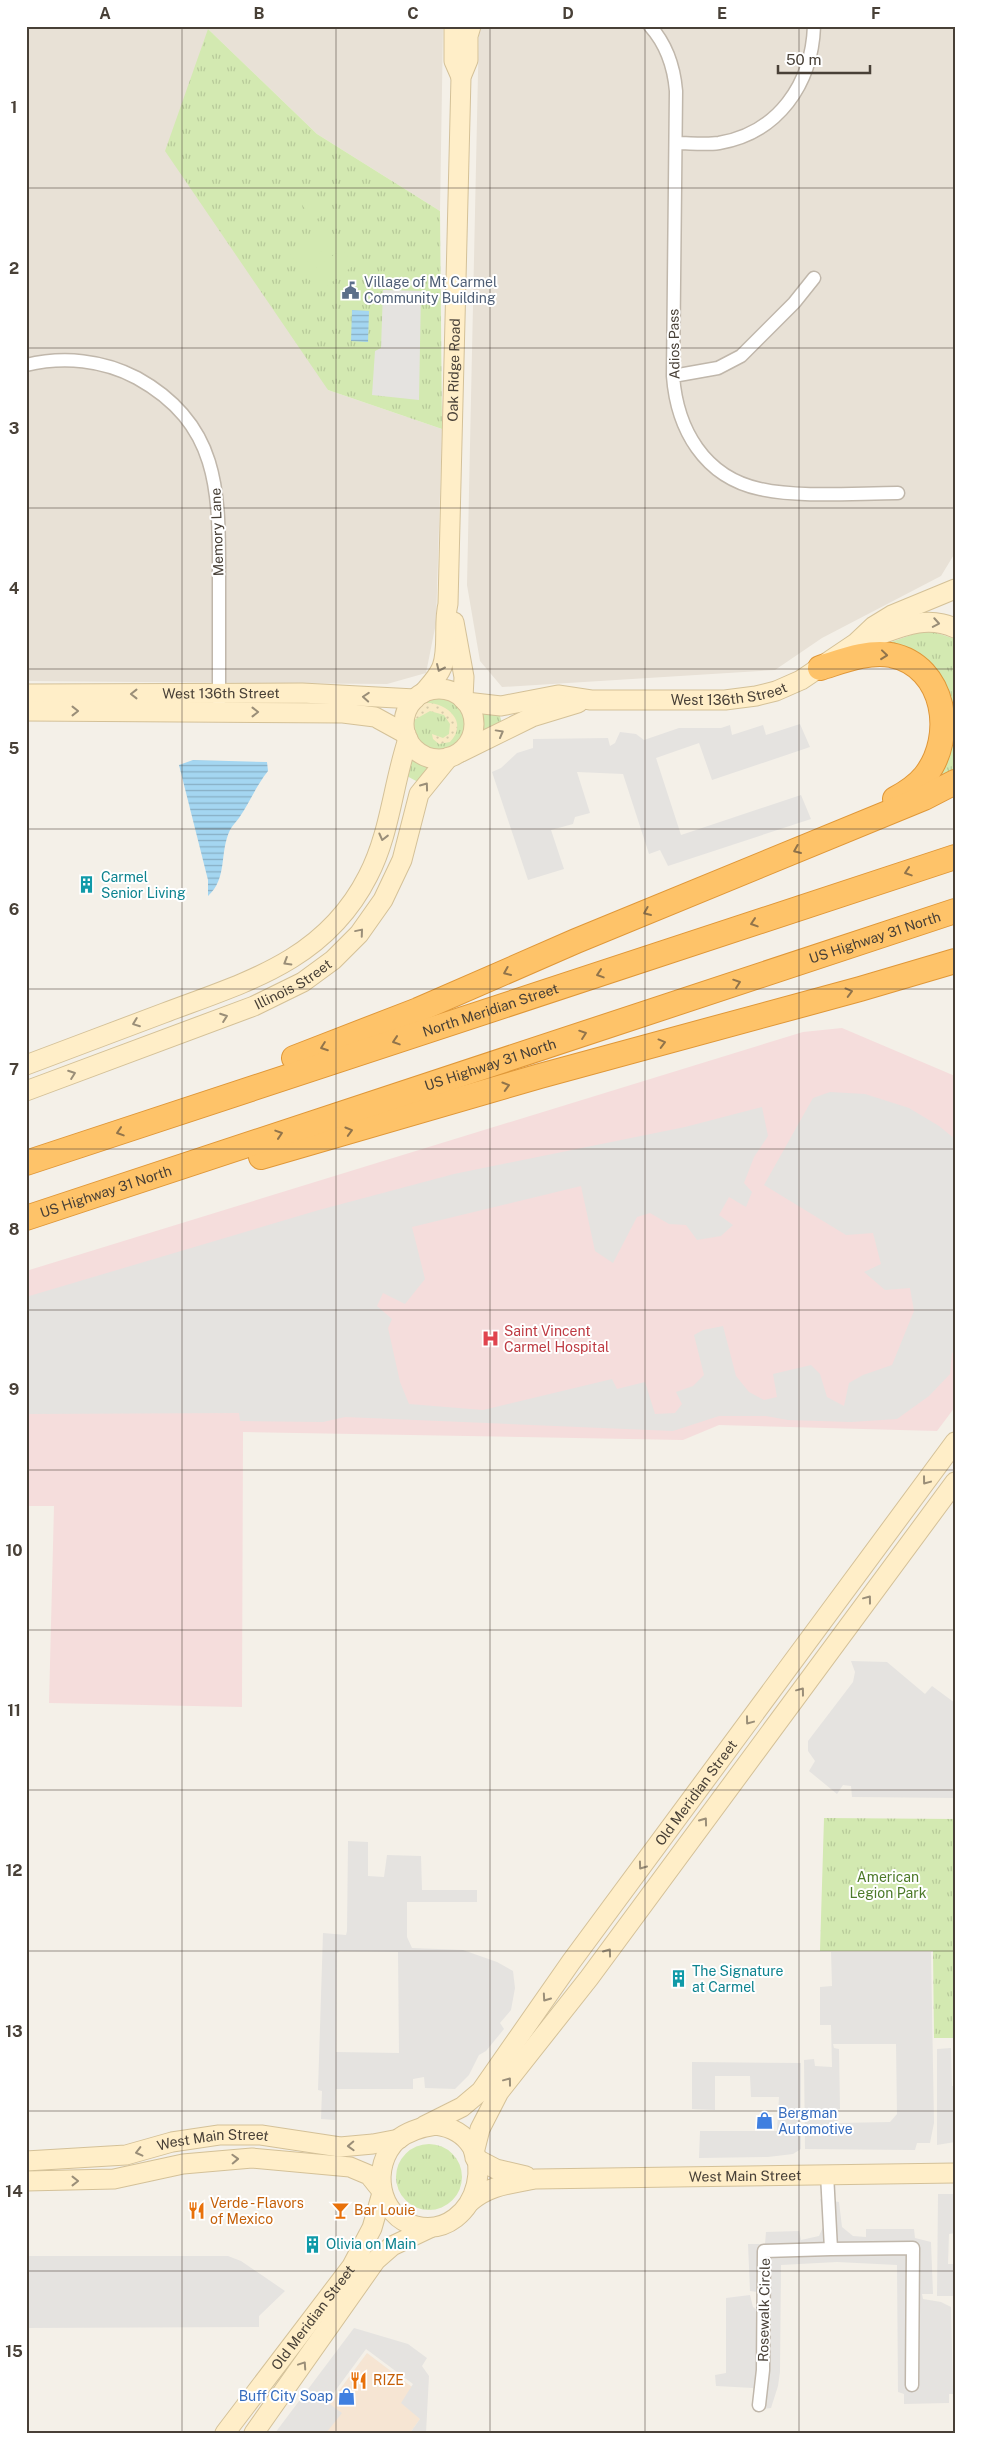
<svg xmlns="http://www.w3.org/2000/svg" width="981" height="2459" font-family="'Public Sans',sans-serif">
  <style>
    .residential { fill: #e8e1d6 }
    .commercial { fill: #f6e5d3 }
    .medical { fill: #f5dddc }
    .grass { fill: url(#grass-tufts) }
    .sand { fill: url(#sand-dots) }
    .pitch { fill: #d3e9b1 }
    .parking { fill: #e5e3e0; fill-rule: evenodd }
    .water { fill: url(#water-rules) }
    .lines { fill: none; stroke-linecap: round; stroke-linejoin: round }
    .street-casing { stroke: #c0b7ab; stroke-width: 15 }
    .secondary-casing { stroke: #d4c198; stroke-width: 21 }
    .highway-casing { stroke: #df9738; stroke-width: 26 }
    .street { stroke: #fff; stroke-width: 12 }
    .secondary { stroke: #ffeec8; stroke-width: 19 }
    .highway { stroke: #fec369; stroke-width: 24 }
    .oneway { stroke: #9a8e78 }
    .oneway2 { stroke: #91744b }
    .grid { fill: none; stroke: #484037; stroke-width: 1; stroke-opacity: 0.55 }
    .labels { text-anchor: middle; dominant-baseline: central; stroke-width: 4; stroke-linejoin: round; paint-order: stroke }
    .service-label { font-size: 14px; fill: #4e5e75; stroke: #fff; text-anchor: start }
    .street-label { font-size: 14px; fill: #484037; stroke: #fff }
    .culture-label { font-size: 14px; fill: #0d838f; stroke: #fff; text-anchor: start }
    .health-label { font-size: 14px; fill: #be3a42; stroke: #fff; text-anchor: start }
    .park-label { font-size: 14px; fill: #4d7a29; stroke: #fff }
    .shop-label { font-size: 14px; fill: #366cbe; stroke: #fff; text-anchor: start }
    .food-label { font-size: 14px; fill: #c56008; stroke: #fff; text-anchor: start }
    .neatline { fill: none; stroke: #484037; stroke-width: 2 }
    .grid-label { font-size: 16px; text-anchor: middle; font-weight: bold; fill: #484037 }
  </style>
  <defs>
    <pattern id="grass-tufts" width="24" height="20" patternUnits="userSpaceOnUse" patternTransform="scale(1.25)"><rect width="24" height="20" fill="#d3e9b1"/><path d="M3 7l-1-3M5 7V3M7 7l1-3M15 17l-1-3M17 17v-4M19 17l1-3" fill="none" stroke="#b7c999"/></pattern>
    <pattern id="sand-dots" width="8" height="8" patternUnits="userSpaceOnUse" patternTransform="scale(1.25)"><rect width="8" height="8" fill="#f8eac4"/><path d="M2 2h.1M6 6h.1" fill="none" stroke="#d6caa9" stroke-width="1.8" stroke-linecap="round"/></pattern>
    <pattern id="water-rules" width="6" height="5" patternUnits="userSpaceOnUse" patternTransform="scale(1.25)"><rect width="6" height="5" fill="#a4d6f1"/><path d="M0 2.5h6" fill="none" stroke="#88afc4"/></pattern>
  </defs>
  <rect width="100%" height="100%" fill="#f4f0e8"/>
  <path class="residential" d="M 26,26 L 443,26 L 440,211 L 317,134 L 208,29 L 328,390 L 442,429 L 436,623 L 426,673 L 387,684 L 26,681 Z
    M 479,26 L 955,26 L 955,553 L 941,576 L 822,638 L 775,670 L 502,687 L 480,661 L 467,585 Z"/>
  <path class="commercial" d="M 367,2353 L 412,2387 L 420,2419 L 410,2433 L 316,2433 L 332,2400 Z"/>
  <path class="medical" d="M 842,1028 L 955,1076 L 955,1407 L 937,1431 L 719,1425 L 683,1440 L 243,1432 L 242,1707 L 49,1703 L 54,1506 L 26,1506 L 26,1271 L 803,1032 Z"/>
  <path class="grass" d="M 208,29 L 317,134 L 440,211 L 442,429 L 328,390 L 165,151 Z
    M 931,631 L 955,639 L 955,774 L 931,787 L 950,727 L 888,643 L 917,633 Z
    M413 724a26 26 0 1 1 52 0a26 26 0 1 1-52 0Z
    M 477,710 L 499,711 L 502,726 L 478,736 L 480,723 Z
    M 410,753 L 423,761 L 434,765 L 418,782 L 405,775 Z
    M 824,1818 L 955,1819 L 955,2038 L 934,2038 L 933,1951 L 820,1951 Z
    M396 2177a33 33 0 1 1 66 0a33 33 0 1 1-66 0Z"/>
  <path class="sand" d="M 424,703 C 445,701 470,722 450,742 L 439,744 L 433,739 L 432,734 L 443,738 L 449,734 L 450,724 L 444,715 L 430,711 L 414,720 L 417,711 Z"/>
  <path class="pitch" d="M 310,188 L 329,211 L 314,221 L 297,198 Z
    M 324,225 L 336,241 L 300,267 L 288,251 Z
    M 342,249 L 354,265 L 319,292 L 306,275 Z"/>
  <path class="parking" d="M 383,290 L 421,291 L 419,400 L 372,395 L 375,351 L 381,348 Z
    M 800,724 L 810,747 L 712,780 L 699,743 L 656,758 L 681,835 L 801,795 L 811,819 L 668,866 L 660,850 L 649,854 L 623,774 L 577,772 L 590,813 L 575,817 L 573,824 L 551,830 L 564,869 L 528,880 L 492,772 L 501,768 L 517,753 L 533,748 L 533,739 L 608,738 L 610,746 L 615,743 L 620,732 L 636,734 L 644,740 L 679,728 L 721,728 L 730,725 L 732,735 L 763,725 L 766,735 Z
    M 830,1092 L 865,1094 L 909,1108 L 939,1126 L 955,1139 L 955,1352 L 952,1353 L 950,1374 L 929,1396 L 897,1419 L 851,1422 L 788,1420 L 766,1416 L 719,1416 L 673,1431 L 345,1417 L 323,1422 L 240,1421 L 239,1413 L 237,1413 L 26,1414 L 28,1392 L 26,1392 L 26,1297 L 319,1210 L 454,1174 L 685,1127 L 762,1107 L 768,1136 L 754,1157 L 744,1183 L 752,1192 L 746,1207 L 729,1197 L 719,1215 L 733,1225 L 721,1236 L 697,1240 L 686,1225 L 669,1224 L 650,1213 L 637,1217 L 613,1263 L 595,1251 L 581,1186 L 412,1227 L 425,1279 L 405,1304 L 383,1293 L 377,1306 L 392,1319 L 388,1328 L 400,1382 L 409,1404 L 483,1410 L 612,1379 L 617,1389 L 645,1382 L 655,1414 L 675,1413 L 682,1404 L 676,1392 L 693,1386 L 704,1375 L 694,1335 L 703,1330 L 723,1326 L 736,1376 L 749,1392 L 764,1400 L 777,1397 L 773,1374 L 811,1365 L 820,1374 L 827,1397 L 844,1406 L 849,1383 L 863,1375 L 892,1365 L 914,1311 L 910,1288 L 885,1290 L 864,1272 L 881,1264 L 873,1233 L 846,1235 L 764,1185 L 813,1098 Z
    M 851,1661 L 887,1662 L 925,1694 L 932,1686 L 955,1703 L 955,1798 L 852,1797 L 851,1786 L 843,1785 L 837,1794 L 809,1771 L 815,1761 L 808,1751 L 808,1741 L 853,1682 L 855,1672 Z
    M 348,1841 L 368,1842 L 368,1876 L 384,1877 L 387,1855 L 421,1856 L 422,1890 L 477,1890 L 477,1902 L 407,1902 L 407,1937 L 412,1948 L 463,1950 L 497,1962 L 513,1971 L 515,1988 L 511,2010 L 500,2023 L 504,2029 L 486,2051 L 479,2055 L 469,2075 L 455,2089 L 425,2088 L 424,2077 L 413,2079 L 413,2089 L 336,2089 L 335,2120 L 321,2119 L 322,2091 L 318,2090 L 323,1933 L 346,1935 L 347,1931 ZM 340,1951 L 398,1952 L 399,2053 L 336,2052 L 337,1953 Z
    M 831,1952 L 931,1952 L 934,2123 L 930,2143 L 917,2143 L 915,2150 L 805,2149 L 804,2060 L 814,2059 L 815,2066 L 832,2067 L 831,2025 L 820,2025 L 820,1987 L 832,1986 ZM 833,2044 L 896,2044 L 897,2114 L 890,2122 L 838,2123 L 836,2110 L 840,2109 L 839,2049 L 834,2048 Z
    M 951,2048 L 952,2086 L 955,2086 L 955,2142 L 937,2145 L 937,2049 Z
    M 692,2062 L 801,2063 L 801,2149 L 793,2154 L 768,2157 L 699,2158 L 700,2131 L 777,2131 L 779,2097 L 751,2097 L 750,2076 L 715,2076 L 715,2110 L 692,2109 Z
    M 938,2194 L 955,2194 L 955,2233 L 949,2234 L 948,2264 L 955,2264 L 955,2296 L 937,2296 Z
    M 820,2199 L 839,2202 L 842,2227 L 853,2236 L 866,2237 L 866,2229 L 914,2229 L 915,2238 L 931,2242 L 933,2294 L 922,2294 L 923,2299 L 941,2302 L 951,2307 L 953,2394 L 949,2394 L 949,2403 L 904,2404 L 904,2394 L 898,2392 L 897,2265 L 837,2262 L 781,2265 L 780,2372 L 778,2386 L 771,2408 L 754,2410 L 753,2388 L 716,2386 L 715,2375 L 726,2373 L 726,2298 L 750,2295 L 753,2307 L 757,2310 L 757,2292 L 750,2291 L 748,2244 L 765,2244 L 766,2232 L 799,2231 L 801,2240 L 819,2236 L 824,2225 Z
    M 26,2256 L 228,2256 L 241,2261 L 285,2291 L 259,2316 L 259,2327 L 26,2328 Z
    M 354,2328 L 408,2344 L 427,2358 L 422,2366 L 429,2376 L 426,2433 L 410,2433 L 420,2419 L 401,2403 L 413,2384 L 366,2349 L 327,2402 L 342,2413 L 326,2433 L 275,2433 Z"/>
  <path class="water" d="M 352,310 L 369,311 L 368,342 L 351,341 Z
    M 193,760 L 267,762 L 268,771 C 256,786 250,802 239,818 C 236,822 232,826 230,830 C 219,853 228,878 208,896 L 208,880 L 179,765 Z"/>
  <g class="lines">
    <defs>
      <path id="street" d="M 650,26 C 667,45 674,67 676,91 L 673,376 C 677,429 704,477 760,489 C 799,498 857,493 898,493
        M 676,143 C 690,143 705,145 719,143 C 778,133 812,84 814,26
        M 26,365 C 64,356 103,360 137,378 C 220,424 219,492 219,575 C 219,617 219,659 219,701
        M 673,376 L 718,368 L 741,356 L 794,303 L 814,278
        M 827,2174 L 831,2249 L 913,2248 L 912,2385
        M 759,2405 L 763,2370 L 764,2251 L 831,2249"/>
      <g id="secondary">
        <path d="M 454,26 L 454,61 L 461,77"/>
        <path d="M 454,622 L 464,677 L 463,699"/>
        <path d="M 862,641 C 894,631 922,613 955,628"/>
        <circle cx="439" cy="724" r="35"/>
        <path id="s1" d="M 423,693 C 430,685 438,677 442,667 C 449,648 443,624 448,604 L 461,77 L 468,60 L 468,36 L 471,26"/>
        <path id="s2" d="M 26,694 L 302,693 L 415,699"/>
        <path id="s3" d="M 466,702 L 501,706 L 558,695 L 591,700 L 725,700 L 756,696 L 776,691 L 801,680 L 856,643 L 874,626 L 892,615 L 955,589"/>
        <path d="M 26,711 L 343,713 L 375,717 L 406,734"/>
        <path d="M 461,752 L 532,717 L 578,703"/>
        <path d="M 26,1065 C 72,1048 118,1030 164,1013 C 246,982 325,961 368,876 C 390,834 393,784 408,739"/>
        <path id="s4" d="M 26,1091 L 254,1006 L 303,982 L 333,960 L 359,934 L 383,900 L 402,860 L 419,794 L 449,757"/>
        <path d="M 436,2125 C 508,2135 478,2241 416,2226 C 378,2217 370,2166 397,2140 C 408,2131 422,2127 436,2125 Z"/>
        <path id="s5" d="M 424,2126 L 462,2107 L 481,2091 L 571,1962 L 955,1442"/>
        <path d="M 474,2153 L 480,2129 L 499,2092 L 589,1978 L 955,1482"/>
        <path d="M 475,2158 L 496,2169 L 526,2176"/>
        <path id="s6" d="M 26,2161 L 126,2155 L 172,2142 L 219,2135 L 261,2135 L 340,2147 L 373,2144 L 399,2139"/>
        <path d="M 26,2181 L 114,2179 L 183,2164 L 252,2158 L 350,2167 L 369,2175 L 381,2190"/>
        <path id="s7" d="M 470,2202 C 489,2185 511,2184 535,2179 L 955,2173"/>
        <path id="s8" d="M 225,2433 L 352,2266 L 372,2228 L 382,2193"/>
        <path d="M 254,2433 L 376,2260 L 392,2246 L 430,2228"/>
      </g>
      <g id="highway">
        <path d="M 820,668 C 843,661 867,651 891,655 C 946,666 956,737 925,776 C 916,787 906,793 895,799"/>
        <path d="M 294,1058 L 418,1010 L 576,941 L 924,798 L 955,782"/>
        <path d="M 261,1157 L 540,1076 L 860,989 L 955,961"/>
        <path id="s9" d="M 26,1163 L 955,857"/>
        <path id="s10" d="M 26,1218 L 955,911"/>
      </g>
    </defs>
    <use href="#street" class="street-casing"/>
    <use href="#secondary" class="secondary-casing"/>
    <use href="#highway" class="highway-casing"/>
    <use href="#street" class="street"/>
    <use href="#secondary" class="secondary"/>
    <use href="#highway" class="highway"/>
  </g>
  <defs><path id="oneway-chevron" d="M-2-3.5L2.5 0L-2 3.5" fill="none" stroke-width="1.6" stroke-linecap="round" stroke-linejoin="round" transform="scale(1.25)"/></defs>
  <g class="oneway">
    <use href="#oneway-chevron" transform="translate(936 623) rotate(10)"/>
    <use href="#oneway-chevron" transform="translate(440 668) rotate(114)"/>
    <use href="#oneway-chevron" transform="translate(134 694) rotate(180)"/>
    <use href="#oneway-chevron" transform="translate(366 697) rotate(-176)"/>
    <use href="#oneway-chevron" transform="translate(75 711)"/>
    <use href="#oneway-chevron" transform="translate(255 712)"/>
    <use href="#oneway-chevron" transform="translate(500 733) rotate(-29)"/>
    <use href="#oneway-chevron" transform="translate(425 786) rotate(-54)"/>
    <use href="#oneway-chevron" transform="translate(383 837) rotate(104)"/>
    <use href="#oneway-chevron" transform="translate(360 932) rotate(-50)"/>
    <use href="#oneway-chevron" transform="translate(287 962) rotate(149)"/>
    <use href="#oneway-chevron" transform="translate(224 1017) rotate(-20)"/>
    <use href="#oneway-chevron" transform="translate(136 1023) rotate(159)"/>
    <use href="#oneway-chevron" transform="translate(72 1074) rotate(-20)"/>
    <use href="#oneway-chevron" transform="translate(926 1481) rotate(127)"/>
    <use href="#oneway-chevron" transform="translate(868 1599) rotate(-53)"/>
    <use href="#oneway-chevron" transform="translate(801 1691) rotate(-53)"/>
    <use href="#oneway-chevron" transform="translate(749 1721) rotate(127)"/>
    <use href="#oneway-chevron" transform="translate(704 1821) rotate(-54)"/>
    <use href="#oneway-chevron" transform="translate(642 1866) rotate(126)"/>
    <use href="#oneway-chevron" transform="translate(608 1952) rotate(-54)"/>
    <use href="#oneway-chevron" transform="translate(546 1998) rotate(125)"/>
    <use href="#oneway-chevron" transform="translate(508 2081) rotate(-53)"/>
    <use href="#oneway-chevron" transform="translate(351 2146) rotate(178)"/>
    <use href="#oneway-chevron" transform="translate(139 2152) rotate(166)"/>
    <use href="#oneway-chevron" transform="translate(235 2159) rotate(-2)"/>
    <use href="#oneway-chevron" transform="translate(75 2181)"/>
    <use href="#oneway-chevron" transform="translate(303 2365) rotate(-56)"/>
  </g>
  <g class="oneway2">
    <use href="#oneway-chevron" transform="translate(884 655) rotate(6)"/>
    <use href="#oneway-chevron" transform="translate(797 850) rotate(157)"/>
    <use href="#oneway-chevron" transform="translate(908 872) rotate(162)"/>
    <use href="#oneway-chevron" transform="translate(647 912) rotate(157)"/>
    <use href="#oneway-chevron" transform="translate(754 923) rotate(162)"/>
    <use href="#oneway-chevron" transform="translate(507 972) rotate(157)"/>
    <use href="#oneway-chevron" transform="translate(600 974) rotate(162)"/>
    <use href="#oneway-chevron" transform="translate(737 983) rotate(-19)"/>
    <use href="#oneway-chevron" transform="translate(849 992) rotate(-15)"/>
    <use href="#oneway-chevron" transform="translate(583 1034) rotate(-19)"/>
    <use href="#oneway-chevron" transform="translate(396 1041) rotate(162)"/>
    <use href="#oneway-chevron" transform="translate(662 1043) rotate(-15)"/>
    <use href="#oneway-chevron" transform="translate(324 1047) rotate(160)"/>
    <use href="#oneway-chevron" transform="translate(506 1086) rotate(-16)"/>
    <use href="#oneway-chevron" transform="translate(349 1131) rotate(-16)"/>
    <use href="#oneway-chevron" transform="translate(120 1132) rotate(162)"/>
    <use href="#oneway-chevron" transform="translate(279 1134) rotate(-18)"/>
  </g>
  <path class="grid" d="M 182,26 L 182,2433M 336,26 L 336,2433M 490,26 L 490,2433M 645,26 L 645,2433M 799,26 L 799,2433M 26,188 L 955,188M 26,348 L 955,348M 26,508 L 955,508M 26,669 L 955,669M 26,829 L 955,829M 26,989 L 955,989M 26,1149 L 955,1149M 26,1310 L 955,1310M 26,1470 L 955,1470M 26,1630 L 955,1630M 26,1790 L 955,1790M 26,1951 L 955,1951M 26,2111 L 955,2111M 26,2271 L 955,2271"/>
  <defs>
    <symbol id="civic-bare" viewBox="-9 -9 18 18"><path d="M-.6-6.5H3V-4.5H.6V-3L4-1V1h2V6H-6V1h2V-1L-.6-3ZM-1.2 2.5V6h2.4V2.5Z" fill="#5c6f8a" stroke="#fff" stroke-width="2.5" paint-order="stroke"/></symbol>
    <symbol id="building-bare" viewBox="-9 -9 18 18"><path d="M-4-6H4V6H1V3H-1V6H-4ZM-2.5-4.3h1.7v1.8h-1.7ZM.8-4.3h1.7v1.8H.8ZM-2.5-1h1.7V.8h-1.7ZM.8-1h1.7V.8H.8Z" fill="#0f9aa8" stroke="#fff" stroke-width="2.5" paint-order="stroke"/></symbol>
    <symbol id="hospital-bare" viewBox="-9 -9 18 18"><path d="M-5-5h3v3.5h4V-5h3V5h-3V1.5h-4V5h-3Z" fill="#e0444e" stroke="#fff" stroke-width="2.5" paint-order="stroke"/></symbol>
    <symbol id="shop-bare" viewBox="-9 -9 18 18"><path d="M-5-2.5h2.3a2.7 3.5 0 0 1 5.4 0H5L5.5 6h-11ZM-1.5-2.5h3a1.5 2.3 0 0 0-3 0Z" fill="#3f7fe0" stroke="#fff" stroke-width="2.5" paint-order="stroke"/></symbol>
    <symbol id="bar-bare" viewBox="-9 -9 18 18"><path d="M-6-5H6L.8 .8V4.5H3.5V6h-7V4.5H-.8V.8Z" fill="#e8710a" stroke="#fff" stroke-width="2.5" paint-order="stroke"/></symbol>
    <symbol id="restaurant-bare" viewBox="-9 -9 18 18"><path d="M-5-6h1v4h1v-4h1v4h1v-4h1v5L-1.5 .5V6h-2V.5L-5-1ZM5-6V6H3V1.5H1.5Q1.5-4 5-6Z" fill="#e8710a" stroke="#fff" stroke-width="2.5" paint-order="stroke"/></symbol>
  </defs>
  <g fill-rule="evenodd">
    <use href="#civic-bare" x="338" y="278" width="25" height="25"/>
    <use href="#building-bare" x="74" y="872" width="25" height="25"/>
    <use href="#hospital-bare" x="478" y="1326" width="25" height="25"/>
    <use href="#building-bare" x="666" y="1966" width="25" height="25"/>
    <use href="#shop-bare" x="752" y="2108" width="25" height="25"/>
    <use href="#bar-bare" x="328" y="2198" width="25" height="25"/>
    <use href="#restaurant-bare" x="184" y="2198" width="25" height="25"/>
    <use href="#building-bare" x="300" y="2232" width="25" height="25"/>
    <use href="#restaurant-bare" x="346" y="2368" width="25" height="25"/>
    <use href="#shop-bare" x="334" y="2384" width="25" height="25"/>
  </g>
  <g class="labels">
    <g class="service-label">
      <text x="364" y="282">Village of Mt Carmel<tspan x="364" dy="16">Community Building</tspan></text>
    </g>
    <g class="street-label">
      <text transform="translate(674 344) rotate(-91)">Adios Pass</text>
      <text stroke="none"><textPath href="#s1" startOffset="330">Oak Ridge Road</textPath></text>
      <text transform="translate(217 532) rotate(-92)">Memory Lane</text>
      <text stroke="none"><textPath href="#s3" startOffset="265">West 136th Street</textPath></text>
      <text stroke="none"><textPath href="#s2" startOffset="195">West 136th Street</textPath></text>
      <text stroke="none"><textPath href="#s10" startOffset="894">US Highway 31 North</textPath></text>
      <text stroke="none"><textPath href="#s4" startOffset="288">Illinois Street</textPath></text>
      <text stroke="none"><textPath href="#s9" startOffset="489">North Meridian Street</textPath></text>
      <text stroke="none"><textPath href="#s10" startOffset="489">US Highway 31 North</textPath></text>
      <text stroke="none"><textPath href="#s10" startOffset="84">US Highway 31 North</textPath></text>
      <text stroke="none"><textPath href="#s5" startOffset="435">Old Meridian Street</textPath></text>
      <text stroke="none"><textPath href="#s6" startOffset="189">West Main Street</textPath></text>
      <text stroke="none"><textPath href="#s7" startOffset="280">West Main Street</textPath></text>
      <text transform="translate(764 2310) rotate(-89)">Rosewalk Circle</text>
      <text stroke="none"><textPath href="#s8" startOffset="145">Old Meridian Street</textPath></text>
    </g>
    <g class="culture-label">
      <text x="101" y="877">Carmel<tspan x="101" dy="16">Senior Living</tspan></text>
      <text x="692" y="1971">The Signature<tspan x="692" dy="16">at Carmel</tspan></text>
      <text x="326" y="2244">Olivia on Main</text>
    </g>
    <g class="health-label">
      <text x="504" y="1331">Saint Vincent<tspan x="504" dy="16">Carmel Hospital</tspan></text>
    </g>
    <g class="park-label">
      <text x="888" y="1877">American<tspan x="888" dy="16">Legion Park</tspan></text>
    </g>
    <g class="shop-label">
      <text x="778" y="2113">Bergman<tspan x="778" dy="16">Automotive</tspan></text>
      <text x="333" y="2396" text-anchor="end">Buff City Soap</text>
    </g>
    <g class="food-label">
      <text x="210" y="2203">Verde - Flavors<tspan x="210" dy="16">of Mexico</tspan></text>
      <text x="354" y="2210">Bar Louie</text>
      <text x="373" y="2380">RIZE</text>
    </g>
  </g>
  <rect width="981" height="2459" fill="none" stroke="#ffffff" stroke-width="55"/>
  <path d="M778 65v8h92v-8" fill="none" stroke="#484037" stroke-width="2.5"/>
  <text x="786" y="65" font-size="15" fill="#484037" stroke="#ffffff" stroke-width="4" paint-order="stroke">50 m</text>
  <rect x="28" y="28" width="926" height="2404" class="neatline"/>
  <g class="grid-label">
    <text x="105" y="19">A</text>
    <text x="259" y="19">B</text>
    <text x="413" y="19">C</text>
    <text x="568" y="19">D</text>
    <text x="722" y="19">E</text>
    <text x="876" y="19">F</text>
    <text x="14" y="113">1</text>
    <text x="14" y="274">2</text>
    <text x="14" y="434">3</text>
    <text x="14" y="594">4</text>
    <text x="14" y="754">5</text>
    <text x="14" y="915">6</text>
    <text x="14" y="1075">7</text>
    <text x="14" y="1235">8</text>
    <text x="14" y="1395">9</text>
    <text x="14" y="1556">10</text>
    <text x="14" y="1716">11</text>
    <text x="14" y="1876">12</text>
    <text x="14" y="2037">13</text>
    <text x="14" y="2197">14</text>
    <text x="14" y="2357">15</text>
  </g>
</svg>
